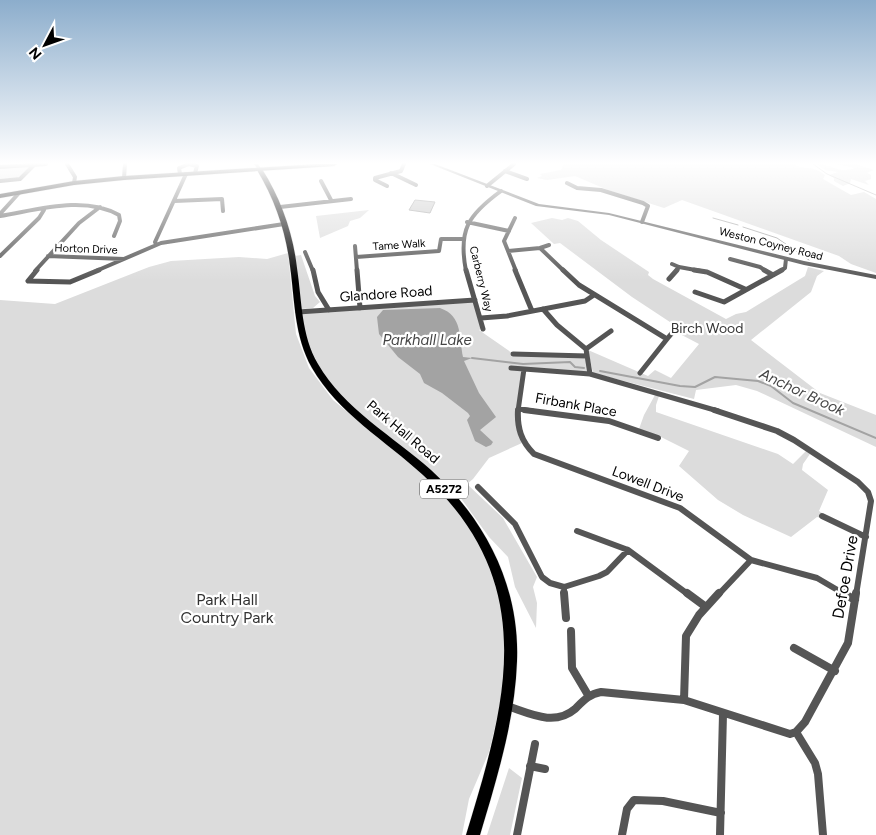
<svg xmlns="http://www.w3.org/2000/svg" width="876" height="835" font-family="Figtree,sans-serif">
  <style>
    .green { fill: #dcdcdc }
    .water { fill: #a3a3a3 }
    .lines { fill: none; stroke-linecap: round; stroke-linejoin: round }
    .stream-far1 { stroke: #a3a3a3; stroke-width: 1 }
    .stream { stroke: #a3a3a3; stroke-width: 2 }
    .building { fill: #c4c4c4; stroke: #999 }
    .primary-casing { stroke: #dbdbdb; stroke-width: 1 }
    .trunk-casing { stroke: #dbdbdb; stroke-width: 1 }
    .minor-far3 { stroke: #555; stroke-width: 4 }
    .minor-far2 { stroke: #555; stroke-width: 5 }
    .minor-far1 { stroke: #555; stroke-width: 6 }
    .minor { stroke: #555; stroke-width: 8 }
    .tertiary { fill: #555; fill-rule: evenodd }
    .primary { fill: #000; fill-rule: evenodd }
    .trunk { fill: #000; fill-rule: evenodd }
    .labels { text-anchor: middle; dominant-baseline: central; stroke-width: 4.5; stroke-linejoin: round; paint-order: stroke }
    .far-street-label { font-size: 11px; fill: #000; stroke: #fff }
    .shield { fill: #fff; stroke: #4c4c4c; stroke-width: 1 }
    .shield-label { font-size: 12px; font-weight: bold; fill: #000 }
    .street-label { font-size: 14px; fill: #000; stroke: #fff }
    .park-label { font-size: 14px; fill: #333; stroke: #fff }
    .water-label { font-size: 15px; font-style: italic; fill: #444; stroke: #fff }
    .near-street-label { font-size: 16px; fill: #000; stroke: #fff }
    .near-park-label { font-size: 16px; fill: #333; stroke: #fff }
  </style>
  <rect width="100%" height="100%" fill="#fff"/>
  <path class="green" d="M 564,164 L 793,164 C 806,171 811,164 825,175 L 823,179 L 851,195 L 864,192 L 876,199 L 876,273 L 851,264 L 839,256 L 682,200 L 664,208 L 608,190 L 575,176 L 547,180 L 537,178 L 542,176 L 540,174 L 561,170 Z
    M 817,164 C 831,164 838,174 855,168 L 837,164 L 855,164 L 874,170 L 867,173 L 871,175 L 871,179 L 865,181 L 869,185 L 851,179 L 850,183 L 843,186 L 834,181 L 834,178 L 829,175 L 838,172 L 825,170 Z
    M 28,166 L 29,167 L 22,177 L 0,179 L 0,167 Z
    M 369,210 L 360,218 L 350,221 L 348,226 L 320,238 L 316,216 Z
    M 552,218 L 562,220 L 568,218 L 578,221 L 601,240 L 649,272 L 648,275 L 653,279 L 726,319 L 736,314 L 746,312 L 805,276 L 808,267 L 824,271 L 817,276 L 811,292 L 751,340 L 820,393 L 876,415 L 876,447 L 757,391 L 736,385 L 696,390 L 694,399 L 593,373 L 588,350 L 648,376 L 655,370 L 671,378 L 699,344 L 678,333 L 676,335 L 670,332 L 676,326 L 632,297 L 560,243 L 554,244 L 531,223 Z
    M 288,253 L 296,334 L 309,368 L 333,400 L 422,473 L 452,505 L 470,528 L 485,552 L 503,602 L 506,659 L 499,710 L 489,752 L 469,799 L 462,835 L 0,835 L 0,300 L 55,304 L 149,267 L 171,261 L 239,257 L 267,259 Z
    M 301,255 L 315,296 L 320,302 L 313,308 L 302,309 L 301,305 L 295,256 Z
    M 475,300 L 481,329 L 479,330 L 512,353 L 587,356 L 590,374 L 524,369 L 517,420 L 522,443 L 489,458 L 473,479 L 467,484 L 503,518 L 537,577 L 533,587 L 537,603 L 536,628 L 515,587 L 508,557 L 489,537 L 457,493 L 451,497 L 360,417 L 314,364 L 298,312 Z
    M 655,395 L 659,396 L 656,405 L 656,412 L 778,454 L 793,464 L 806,451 L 810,454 L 803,464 L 802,470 L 828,490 L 819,511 L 822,513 L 821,518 L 817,517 L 791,537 L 743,515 L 718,500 L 679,466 L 689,451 L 661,437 L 639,429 L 644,415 Z
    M 509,768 L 522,778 L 510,835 L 487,835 Z"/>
  <path class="water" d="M 440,308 C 463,316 459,338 463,357 L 472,358 L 464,361 L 479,393 L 496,417 L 480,430 L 493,442 L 491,445 L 486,447 L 475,441 L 467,420 L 470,416 L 468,413 L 442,393 L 424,383 L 420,374 L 398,357 L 379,334 L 377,317 L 383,310 Z"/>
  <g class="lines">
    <path class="stream-far1" d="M 813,164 L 827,174 L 876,195
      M 713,218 L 738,225
      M 743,227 L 777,238 L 809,260"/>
    <path class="stream" d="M 472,358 L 523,364 L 570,362 L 575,367 L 584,368
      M 600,371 L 680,386 L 695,387 L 715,377 L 758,381 L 771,386 L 793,403 L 876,438"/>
  </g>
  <path class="building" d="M 415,200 L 435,202 L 430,213 L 409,210 Z"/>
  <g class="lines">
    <defs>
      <path id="primary" d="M 258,169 L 262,169 C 281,199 293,233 297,268 C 302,301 301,335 318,364 C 343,408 394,437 431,470 C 485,519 520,586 517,661 C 515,720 497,778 480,835 L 466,835 C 507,701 541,583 423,475 C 386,441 338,413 312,368 C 294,336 295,301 290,266 C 286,232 275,200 257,170 Z"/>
      <path id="trunk" d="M 316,164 L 337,164 L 334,166 L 124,180 L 74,185 L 0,198 L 0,194 L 74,181 L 124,176 Z"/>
    </defs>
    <use href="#primary" class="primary-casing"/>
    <use href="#trunk" class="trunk-casing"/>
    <path class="minor-far3" d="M 67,164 L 75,177 L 74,183
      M 0,167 L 46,164
      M 505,171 L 527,179
      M 391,173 L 416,185
      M 180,174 L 179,168 L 189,164 L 197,166 L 195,173
      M 124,178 L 125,164
      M 0,181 L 20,179 L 34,165
      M 321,181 L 331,200
      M 567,183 L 577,188 L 601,190 L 643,203 L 648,206 L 642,222
      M 387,186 L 375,180 L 375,178 L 401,171 L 404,164
      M 487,186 L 514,164
      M 174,201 L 222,199 L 223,211
      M 280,207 L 351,199
      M 0,214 L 19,193
      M 0,216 C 37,210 84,195 119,215 L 120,221 L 114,236
      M 515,218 L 504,241 L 516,271
      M 467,222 L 509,231
      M 156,244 L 155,242 L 186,174
      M 355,246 L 357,271
      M 540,248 L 549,245
      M 508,251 L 540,248 L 564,271
      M 305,252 L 313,271
      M 0,256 L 39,218 L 44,210
      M 48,256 L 124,259
      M 356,257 L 439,251 L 441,239 L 462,239
      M 730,259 L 760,267 L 766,271
      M 672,264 L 679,267
      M 35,271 L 79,223 L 100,207
      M 96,271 L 161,243 L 284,224
      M 466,271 C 458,230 468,215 501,191
      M 676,271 L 679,267 L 701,271
      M 780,271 L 785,268 L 786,259"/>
    <path class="minor-far2" d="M 37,270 L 28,281 L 70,282 L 99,270
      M 313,270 L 318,292 L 329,310
      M 357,270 L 360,308
      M 466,270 L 483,329
      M 515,270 L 532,311
      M 563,270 L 579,285 L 667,339 L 640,373
      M 694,270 L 707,272 L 745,289
      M 764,270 L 773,275
      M 669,279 L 677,270
      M 695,292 L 724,302 L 782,270
      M 543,309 L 557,325 L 586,349 L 590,374
      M 298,312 L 475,300
      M 481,318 L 507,316 L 585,301 L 594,295
      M 667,339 L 672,333
      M 586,349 L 611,331
      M 513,354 L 587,356
      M 511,368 L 590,374 L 718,411
      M 519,409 L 533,411
      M 518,411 L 524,369"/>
    <path class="minor-far1" d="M 518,410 C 517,428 521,441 534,454 L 680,508 L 751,560 L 817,578 L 846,595
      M 524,410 L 609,421 L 658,438
      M 714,410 L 777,431 L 794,440 L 858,482 L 868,492 L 871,501 L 856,595
      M 478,487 L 515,524 L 542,577 L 550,583 L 564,587 L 599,576 L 607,572 L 628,550
      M 822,516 L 866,537
      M 577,531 L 628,550 L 689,595
      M 564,587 L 564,595
      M 718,595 L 751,560"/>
    <path class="minor" d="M 564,593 L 566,618
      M 687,593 L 706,607
      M 843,593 L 855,600
      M 571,631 L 572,668 L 588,695
      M 794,648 L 835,671
      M 684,700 L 686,636 L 699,615 L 719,593
      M 507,706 C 529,713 554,727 575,709 C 583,701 589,694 601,692 L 684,700 L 790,734 L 796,732 L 805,722 L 848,643 L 856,593
      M 796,732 L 815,763 L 818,774 L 823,835
      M 530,766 L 545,769
      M 517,835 L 535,744
      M 622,835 L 627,809 L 634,800 L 663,801 L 721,813
      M 720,835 L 723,714"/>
    <path class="tertiary" d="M 254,164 L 258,164 L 262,170 L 261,171 L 259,171 Z
      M 430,164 L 435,164 L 539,204 L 609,213 L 804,261 L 876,275 L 876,279 L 804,265 L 609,215 L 536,206 Z"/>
    <use href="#primary" class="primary"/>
    <use href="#trunk" class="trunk"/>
  </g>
  <linearGradient id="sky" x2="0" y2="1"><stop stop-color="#8cadcc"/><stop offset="0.58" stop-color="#fff"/><stop offset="1" stop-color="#fff" stop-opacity="0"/></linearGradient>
  <rect width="876" height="281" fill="url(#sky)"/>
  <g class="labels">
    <g class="far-street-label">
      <text transform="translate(771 244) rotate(14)">Weston Coyney Road</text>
      <text transform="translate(399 245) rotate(-4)">Tame Walk</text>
      <text transform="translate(86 249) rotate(2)">Horton Drive</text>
      <text transform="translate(481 279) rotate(76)">Carberry Way</text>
    </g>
    <rect class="shield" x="420" y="479.5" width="48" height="19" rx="4"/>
    <g class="shield-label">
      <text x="444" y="489">A5272</text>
    </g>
    <g class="street-label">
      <text transform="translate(386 294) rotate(-4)">Glandore Road</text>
      <text transform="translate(576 405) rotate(10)">Firbank Place</text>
      <text transform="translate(403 432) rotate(40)">Park Hall Road</text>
      <text transform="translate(648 484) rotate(21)">Lowell Drive</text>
    </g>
    <g class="park-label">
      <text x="707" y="328">Birch Wood</text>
    </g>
    <g class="water-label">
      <text x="427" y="340">Parkhall Lake</text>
      <text transform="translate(802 392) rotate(25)">Anchor Brook</text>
    </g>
    <g class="near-street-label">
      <text transform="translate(845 577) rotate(-80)">Defoe Drive</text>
    </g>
    <g class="near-park-label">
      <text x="227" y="599">Park Hall<tspan x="227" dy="18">Country Park</tspan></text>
    </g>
  </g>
  <g transform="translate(45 45) rotate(229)" stroke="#ffffff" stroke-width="4" paint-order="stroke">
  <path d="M0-4L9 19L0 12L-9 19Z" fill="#000000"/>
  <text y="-8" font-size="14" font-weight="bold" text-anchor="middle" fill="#000000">N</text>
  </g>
</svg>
